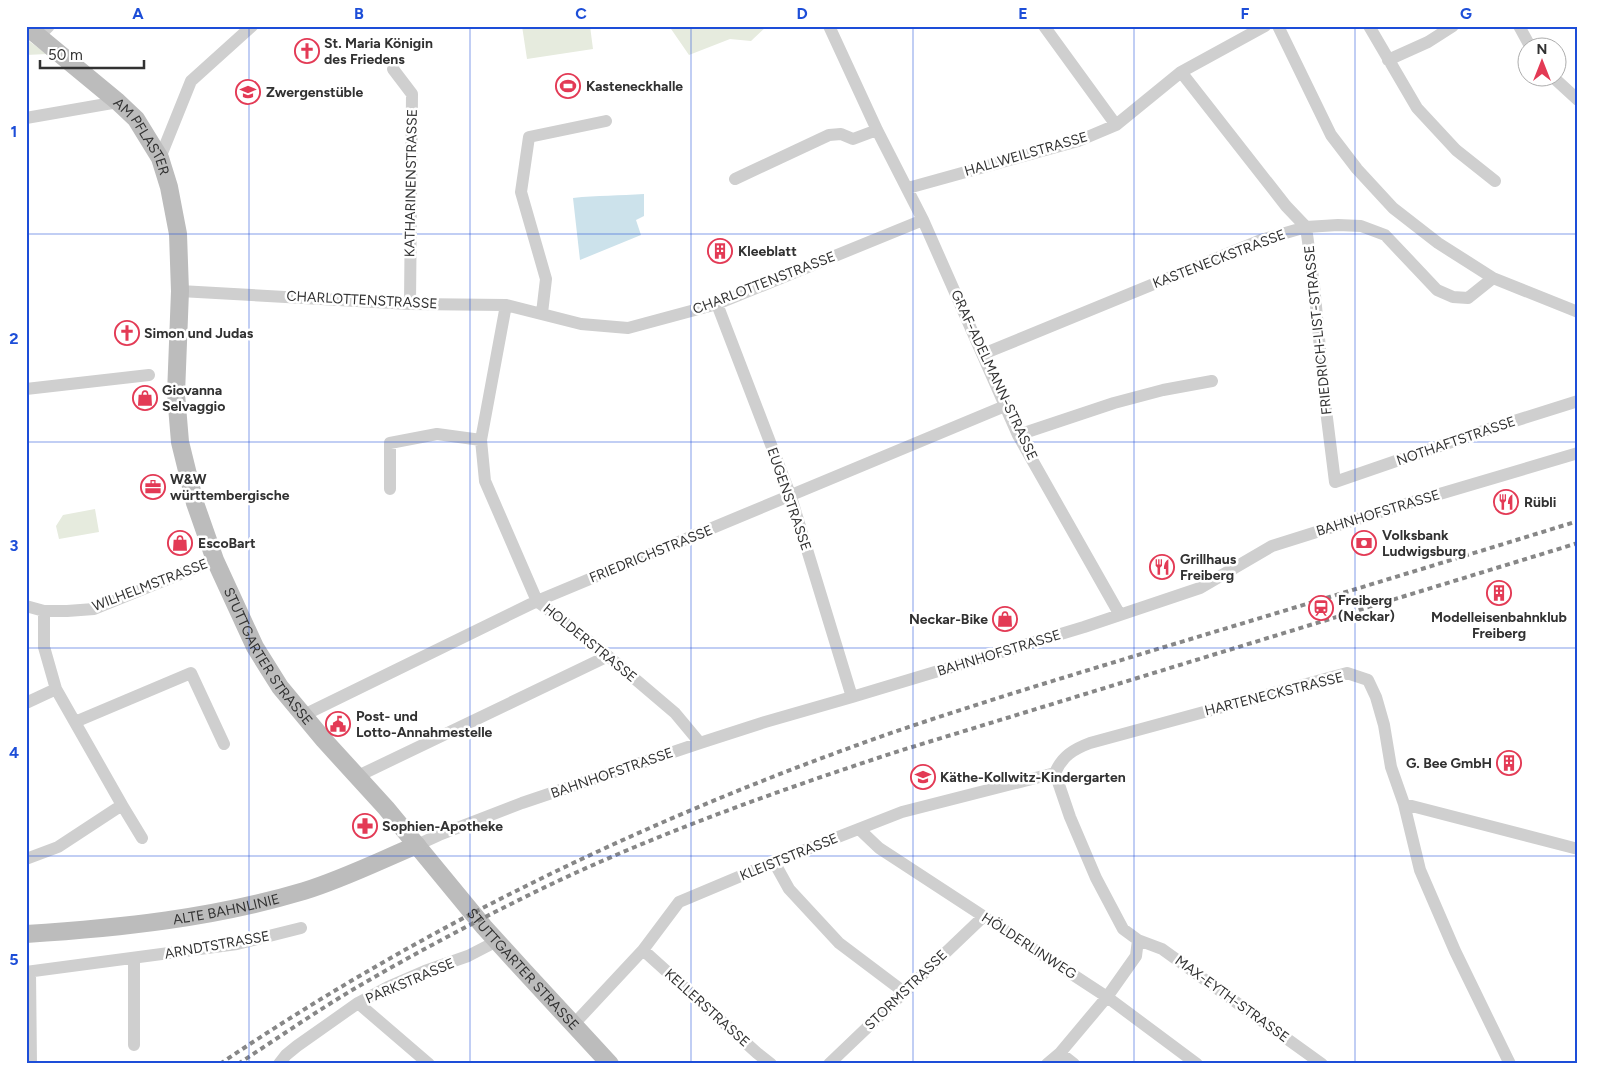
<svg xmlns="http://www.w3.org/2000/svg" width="1604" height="1090" font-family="Figtree,sans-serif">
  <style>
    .green { fill: #e6ebde }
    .water { fill: #cce2eb }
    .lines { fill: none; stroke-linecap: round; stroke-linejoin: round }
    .street { stroke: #cfcfcf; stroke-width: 12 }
    .secondary { stroke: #bcbcbc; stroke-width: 18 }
    .rail { stroke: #878787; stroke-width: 4; stroke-dasharray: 5 4; stroke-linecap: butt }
    .grid { fill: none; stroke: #1d4ed8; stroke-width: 1; stroke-opacity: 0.55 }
    .labels { text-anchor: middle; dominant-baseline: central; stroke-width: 5; stroke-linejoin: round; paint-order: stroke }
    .poi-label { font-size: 14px; font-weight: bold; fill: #323232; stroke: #fff; text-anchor: start }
    .street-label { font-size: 14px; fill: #323232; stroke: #fff }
    .neatline { fill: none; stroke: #1d4ed8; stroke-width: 2 }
    .grid-label { font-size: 16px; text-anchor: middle; font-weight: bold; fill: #1d4ed8 }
  </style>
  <rect width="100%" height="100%" fill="#fff"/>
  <path class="green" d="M 522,26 L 590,26 L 593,49 L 527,59 Z
    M 669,26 L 767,26 L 751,41 L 730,39 L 689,55 Z
    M 26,39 L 47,54 L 26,55 Z
    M 95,509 L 99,532 L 59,539 L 56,526 L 63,515 Z"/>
  <path class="water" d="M 644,194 L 644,216 L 636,220 L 641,235 L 580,260 L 573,198 C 597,195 620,196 644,194 Z"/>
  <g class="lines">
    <path class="street" d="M 829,26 L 877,130 L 923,220 L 1018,435 L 1120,615
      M 1044,26 L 1116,125
      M 1278,26 L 1331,135 L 1357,169 L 1393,208 L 1438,243 L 1493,278 L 1578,312
      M 1369,26 L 1417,108 L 1456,150 L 1495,181
      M 1519,26 L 1531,48
      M 39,36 L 49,26
      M 1388,60 L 1428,42 L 1453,26
      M 393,69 L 412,94 L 410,304
      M 1181,72 L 1286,206 L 1306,227 L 1314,285 L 1325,402 L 1335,482 L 1489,429 L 1578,401
      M 1554,78 L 1578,100
      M 26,118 L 118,102
      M 160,158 L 191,81 L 252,26
      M 735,179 L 829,135 L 841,134 L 853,139 L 877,130
      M 908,188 L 1078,141 L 1116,125 L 1181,72 L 1265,26
      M 180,291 L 410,304 L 506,305 L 581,324 L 628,328 L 717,304 L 923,220
      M 717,304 L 791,497 L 852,697
      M 506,305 L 481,440 L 485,481 L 537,601 L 608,656 L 675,713 L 700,743
      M 542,313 L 546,279 L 521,192 L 529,137 L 606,121
      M 983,354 L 1261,240 L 1306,227 L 1338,225 L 1361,226 L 1385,235 L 1437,290 L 1453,297 L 1468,298 L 1493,278
      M 26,389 L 149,375
      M 1018,435 L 1114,403 L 1163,390 L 1212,381
      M 390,489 L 390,443 L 437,434 L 481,440
      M 26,606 L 44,611 L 67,611 L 94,609 L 215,560
      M 26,703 L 56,689
      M 304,715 L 537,601 L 1005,406
      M 75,722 L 191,673 L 224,744
      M 1055,773 C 1062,756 1074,749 1090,743 L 1347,673 L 1368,680 L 1376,697 L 1384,725 L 1391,767 L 1404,804 L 1420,870 L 1455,951 L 1510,1064
      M 1055,773 L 1070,817 L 1096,878 L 1123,929 L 1138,940 L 1162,949 L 1322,1064
      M 358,776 L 608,656
      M 1404,804 L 1578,849
      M 122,805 L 142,838
      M 859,829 L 879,848 L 1107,997 L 1197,1064
      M 417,845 L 439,835 L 522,803 L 700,743 L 765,722 L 852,697 L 1084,627 L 1200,588 L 1272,546 L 1399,506 L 1578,453
      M 26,859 L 58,847 L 122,805 L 56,689 L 44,647 L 44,611
      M 774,862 L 789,889 L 839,943 L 904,992
      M 643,950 L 757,1053 L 771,1064
      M 134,959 L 134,1045
      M 26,972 L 237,944 L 301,928
      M 30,972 L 31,1064
      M 358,1003 L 429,1064
      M 574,1024 L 643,950 L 679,902 L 774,862 L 902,812 L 1055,773
      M 1060,1053 L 1074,1064
      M 279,1064 L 286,1055 L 297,1046 L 358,1003 L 388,987 L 425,971 L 468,956 L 497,941
      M 829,1064 L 984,916
      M 1047,1064 L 1060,1053 L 1107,997 L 1136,956 L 1138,940"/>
    <g class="secondary">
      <path id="s1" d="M 26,26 L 118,102 L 136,119 L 160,158 L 169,187 L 178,234 L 180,291 L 176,394 L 180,442 L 195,503 L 215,560 L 255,647 L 280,687 L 324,740 L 386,808 L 484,927 L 525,972 L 610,1064"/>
      <path id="s2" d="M 26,934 C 120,928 214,918 304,891 C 343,879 379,861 417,845"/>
    </g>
    <path class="rail" d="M 220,1064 C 428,923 656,815 894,732 C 982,702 1072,675 1161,648 C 1300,606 1439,564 1578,521
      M 238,1064 C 278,1038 318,1010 359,986 C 417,952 478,920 539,890 C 655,834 777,791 899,751 L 1578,543"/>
  </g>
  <path class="grid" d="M 249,26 L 249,1064M 470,26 L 470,1064M 691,26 L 691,1064M 913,26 L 913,1064M 1134,26 L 1134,1064M 1355,26 L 1355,1064M 26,234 L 1578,234M 26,442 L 1578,442M 26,648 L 1578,648M 26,856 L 1578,856"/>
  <defs>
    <symbol id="church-ring" viewBox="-11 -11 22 22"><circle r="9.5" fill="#fff" stroke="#e33a55" stroke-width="1.5"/><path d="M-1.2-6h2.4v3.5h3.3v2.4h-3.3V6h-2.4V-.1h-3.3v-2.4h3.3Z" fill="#e33a55"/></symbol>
    <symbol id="stadium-ring" viewBox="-11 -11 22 22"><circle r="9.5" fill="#fff" stroke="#e33a55" stroke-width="1.5"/><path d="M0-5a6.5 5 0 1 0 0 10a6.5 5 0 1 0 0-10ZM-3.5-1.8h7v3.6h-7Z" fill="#e33a55"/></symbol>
    <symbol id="school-ring" viewBox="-11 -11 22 22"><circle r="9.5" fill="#fff" stroke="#e33a55" stroke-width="1.5"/><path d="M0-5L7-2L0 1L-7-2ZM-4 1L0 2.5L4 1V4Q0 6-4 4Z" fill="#e33a55"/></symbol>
    <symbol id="building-ring" viewBox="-11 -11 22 22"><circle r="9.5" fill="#fff" stroke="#e33a55" stroke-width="1.5"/><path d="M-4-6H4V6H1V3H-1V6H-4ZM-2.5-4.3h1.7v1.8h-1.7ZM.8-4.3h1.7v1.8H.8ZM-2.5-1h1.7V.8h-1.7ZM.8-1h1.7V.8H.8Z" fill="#e33a55"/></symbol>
    <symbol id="shop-ring" viewBox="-11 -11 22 22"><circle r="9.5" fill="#fff" stroke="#e33a55" stroke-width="1.5"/><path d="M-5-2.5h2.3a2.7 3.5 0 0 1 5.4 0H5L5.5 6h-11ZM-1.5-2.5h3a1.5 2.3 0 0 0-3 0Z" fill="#e33a55"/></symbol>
    <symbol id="office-ring" viewBox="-11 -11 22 22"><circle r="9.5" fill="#fff" stroke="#e33a55" stroke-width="1.5"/><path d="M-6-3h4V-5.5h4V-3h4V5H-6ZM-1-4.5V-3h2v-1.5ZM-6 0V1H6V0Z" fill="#e33a55"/></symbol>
    <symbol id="restaurant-ring" viewBox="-11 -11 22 22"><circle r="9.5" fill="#fff" stroke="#e33a55" stroke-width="1.5"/><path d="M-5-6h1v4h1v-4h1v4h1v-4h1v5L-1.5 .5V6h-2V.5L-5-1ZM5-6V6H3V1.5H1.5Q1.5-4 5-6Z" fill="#e33a55"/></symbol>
    <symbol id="bank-ring" viewBox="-11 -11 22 22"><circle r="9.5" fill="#fff" stroke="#e33a55" stroke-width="1.5"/><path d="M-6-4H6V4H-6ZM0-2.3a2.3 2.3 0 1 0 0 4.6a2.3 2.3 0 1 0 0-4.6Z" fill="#e33a55"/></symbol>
    <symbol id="station-ring" viewBox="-11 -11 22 22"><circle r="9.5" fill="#fff" stroke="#e33a55" stroke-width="1.5"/><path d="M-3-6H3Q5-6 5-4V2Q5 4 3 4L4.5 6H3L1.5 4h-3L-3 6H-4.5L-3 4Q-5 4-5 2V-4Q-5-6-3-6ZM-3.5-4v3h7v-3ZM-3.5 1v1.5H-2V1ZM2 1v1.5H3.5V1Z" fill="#e33a55"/></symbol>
    <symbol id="civic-ring" viewBox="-11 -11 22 22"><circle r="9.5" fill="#fff" stroke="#e33a55" stroke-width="1.5"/><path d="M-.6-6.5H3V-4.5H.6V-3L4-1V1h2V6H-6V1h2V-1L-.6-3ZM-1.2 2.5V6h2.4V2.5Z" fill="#e33a55"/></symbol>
    <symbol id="pharmacy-ring" viewBox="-11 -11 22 22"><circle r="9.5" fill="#fff" stroke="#e33a55" stroke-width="1.5"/><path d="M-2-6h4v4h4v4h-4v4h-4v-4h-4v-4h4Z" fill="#e33a55"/></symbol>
  </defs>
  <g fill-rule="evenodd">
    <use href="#church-ring" x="293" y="37" width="28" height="28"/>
    <use href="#stadium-ring" x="554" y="72" width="28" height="28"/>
    <use href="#school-ring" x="234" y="78" width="28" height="28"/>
    <use href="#building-ring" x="706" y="237" width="28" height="28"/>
    <use href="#church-ring" x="113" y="319" width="28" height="28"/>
    <use href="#shop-ring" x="131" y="384" width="28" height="28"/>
    <use href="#office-ring" x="139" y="473" width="28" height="28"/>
    <use href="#restaurant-ring" x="1492" y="488" width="28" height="28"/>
    <use href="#shop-ring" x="166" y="529" width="28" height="28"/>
    <use href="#bank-ring" x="1350" y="529" width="28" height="28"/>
    <use href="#restaurant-ring" x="1148" y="553" width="28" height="28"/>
    <use href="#building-ring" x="1485" y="579" width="28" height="28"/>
    <use href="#station-ring" x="1307" y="594" width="28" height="28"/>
    <use href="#shop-ring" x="991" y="605" width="28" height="28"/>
    <use href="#civic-ring" x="324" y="710" width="28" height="28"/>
    <use href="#building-ring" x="1495" y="749" width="28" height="28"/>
    <use href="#school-ring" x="909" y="763" width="28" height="28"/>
    <use href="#pharmacy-ring" x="351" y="812" width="28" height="28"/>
  </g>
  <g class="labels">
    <g class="poi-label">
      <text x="324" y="43">St. Maria Königin<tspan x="324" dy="16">des Friedens</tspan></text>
      <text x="586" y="86">Kasteneckhalle</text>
      <text x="266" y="92">Zwergenstüble</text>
      <text x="738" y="251">Kleeblatt</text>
      <text x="144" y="333">Simon und Judas</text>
      <text x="162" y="390">Giovanna<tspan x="162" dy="16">Selvaggio</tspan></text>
      <text x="170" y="479">W&amp;W<tspan x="170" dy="16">württembergische</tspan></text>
      <text x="1524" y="502">Rübli</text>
      <text x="1382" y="535">Volksbank<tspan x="1382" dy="16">Ludwigsburg</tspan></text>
      <text x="198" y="543">EscoBart</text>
      <text x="1180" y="559">Grillhaus<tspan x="1180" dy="16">Freiberg</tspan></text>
      <text x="1338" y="600">Freiberg<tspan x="1338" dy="16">(Neckar)</tspan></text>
      <text x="1499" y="617" text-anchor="middle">Modelleisenbahnklub<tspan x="1499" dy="16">Freiberg</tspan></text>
      <text x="988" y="619" text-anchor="end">Neckar-Bike</text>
      <text x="356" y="716">Post- und<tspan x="356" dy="16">Lotto-Annahmestelle</tspan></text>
      <text x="1492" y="763" text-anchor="end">G. Bee GmbH</text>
      <text x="940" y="777">Käthe-Kollwitz-Kindergarten</text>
      <text x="382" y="826">Sophien-Apotheke</text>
    </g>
    <g class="street-label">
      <text stroke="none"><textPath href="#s1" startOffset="162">AM PFLASTER</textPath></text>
      <text transform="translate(1026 154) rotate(-16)">HALLWEILSTRASSE</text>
      <text transform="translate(411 183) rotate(-89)">KATHARINENSTRASSE</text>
      <text transform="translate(1219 259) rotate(-21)">KASTENECKSTRASSE</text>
      <text transform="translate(764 283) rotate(-21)">CHARLOTTENSTRASSE</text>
      <text transform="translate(362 300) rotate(3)">CHARLOTTENSTRASSE</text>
      <text transform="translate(1318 330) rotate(-96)">FRIEDRICH-LIST-STRASSE</text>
      <text transform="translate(994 375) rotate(65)">GRAF-ADELMANN-STRASSE</text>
      <text transform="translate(1456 441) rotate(-19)">NOTHAFTSTRASSE</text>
      <text transform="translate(789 499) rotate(71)">EUGENSTRASSE</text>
      <text transform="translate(1378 513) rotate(-17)">BAHNHOFSTRASSE</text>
      <text transform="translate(651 554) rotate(-22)">FRIEDRICHSTRASSE</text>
      <text transform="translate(150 585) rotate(-21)">WILHELMSTRASSE</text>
      <text transform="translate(590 643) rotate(39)">HOLDERSTRASSE</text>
      <text transform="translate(999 653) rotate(-17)">BAHNHOFSTRASSE</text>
      <text stroke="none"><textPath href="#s1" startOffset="710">STUTTGARTER STRASSE</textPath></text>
      <text transform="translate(1274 694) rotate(-14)">HARTENECKSTRASSE</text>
      <text transform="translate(612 773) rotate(-19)">BAHNHOFSTRASSE</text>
      <text transform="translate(789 857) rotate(-22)">KLEISTSTRASSE</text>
      <text stroke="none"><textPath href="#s2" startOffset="202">ALTE BAHNLINIE</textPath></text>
      <text transform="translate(217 945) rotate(-10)">ARNDTSTRASSE</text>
      <text transform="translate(1029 946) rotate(33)">HÖLDERLINWEG</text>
      <text stroke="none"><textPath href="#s1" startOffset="1115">STUTTGARTER STRASSE</textPath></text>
      <text transform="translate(410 981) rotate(-23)">PARKSTRASSE</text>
      <text transform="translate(906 990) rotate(-44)">STORMSTRASSE</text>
      <text transform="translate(1232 999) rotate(36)">MAX-EYTH-STRASSE</text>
      <text transform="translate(707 1008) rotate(42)">KELLERSTRASSE</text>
    </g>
  </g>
  <rect width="1604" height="1090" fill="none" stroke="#ffffff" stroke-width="55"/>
  <g transform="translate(1542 62)"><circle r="24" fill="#ffffff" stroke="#adadad"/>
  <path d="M0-4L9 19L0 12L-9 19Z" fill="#e33a55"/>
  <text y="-8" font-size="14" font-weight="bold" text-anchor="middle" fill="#323232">N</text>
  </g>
  <path d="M40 60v8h104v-8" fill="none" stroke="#323232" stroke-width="2.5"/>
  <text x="48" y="60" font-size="15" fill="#323232" stroke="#ffffff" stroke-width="4" paint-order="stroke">50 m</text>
  <rect x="28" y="28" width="1548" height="1034" class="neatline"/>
  <g class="grid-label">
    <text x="138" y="19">A</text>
    <text x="359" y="19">B</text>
    <text x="581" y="19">C</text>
    <text x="802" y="19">D</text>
    <text x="1023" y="19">E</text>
    <text x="1245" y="19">F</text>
    <text x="1466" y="19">G</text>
    <text x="14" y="137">1</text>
    <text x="14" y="344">2</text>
    <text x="14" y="551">3</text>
    <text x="14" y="758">4</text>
    <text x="14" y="965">5</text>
  </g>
</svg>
